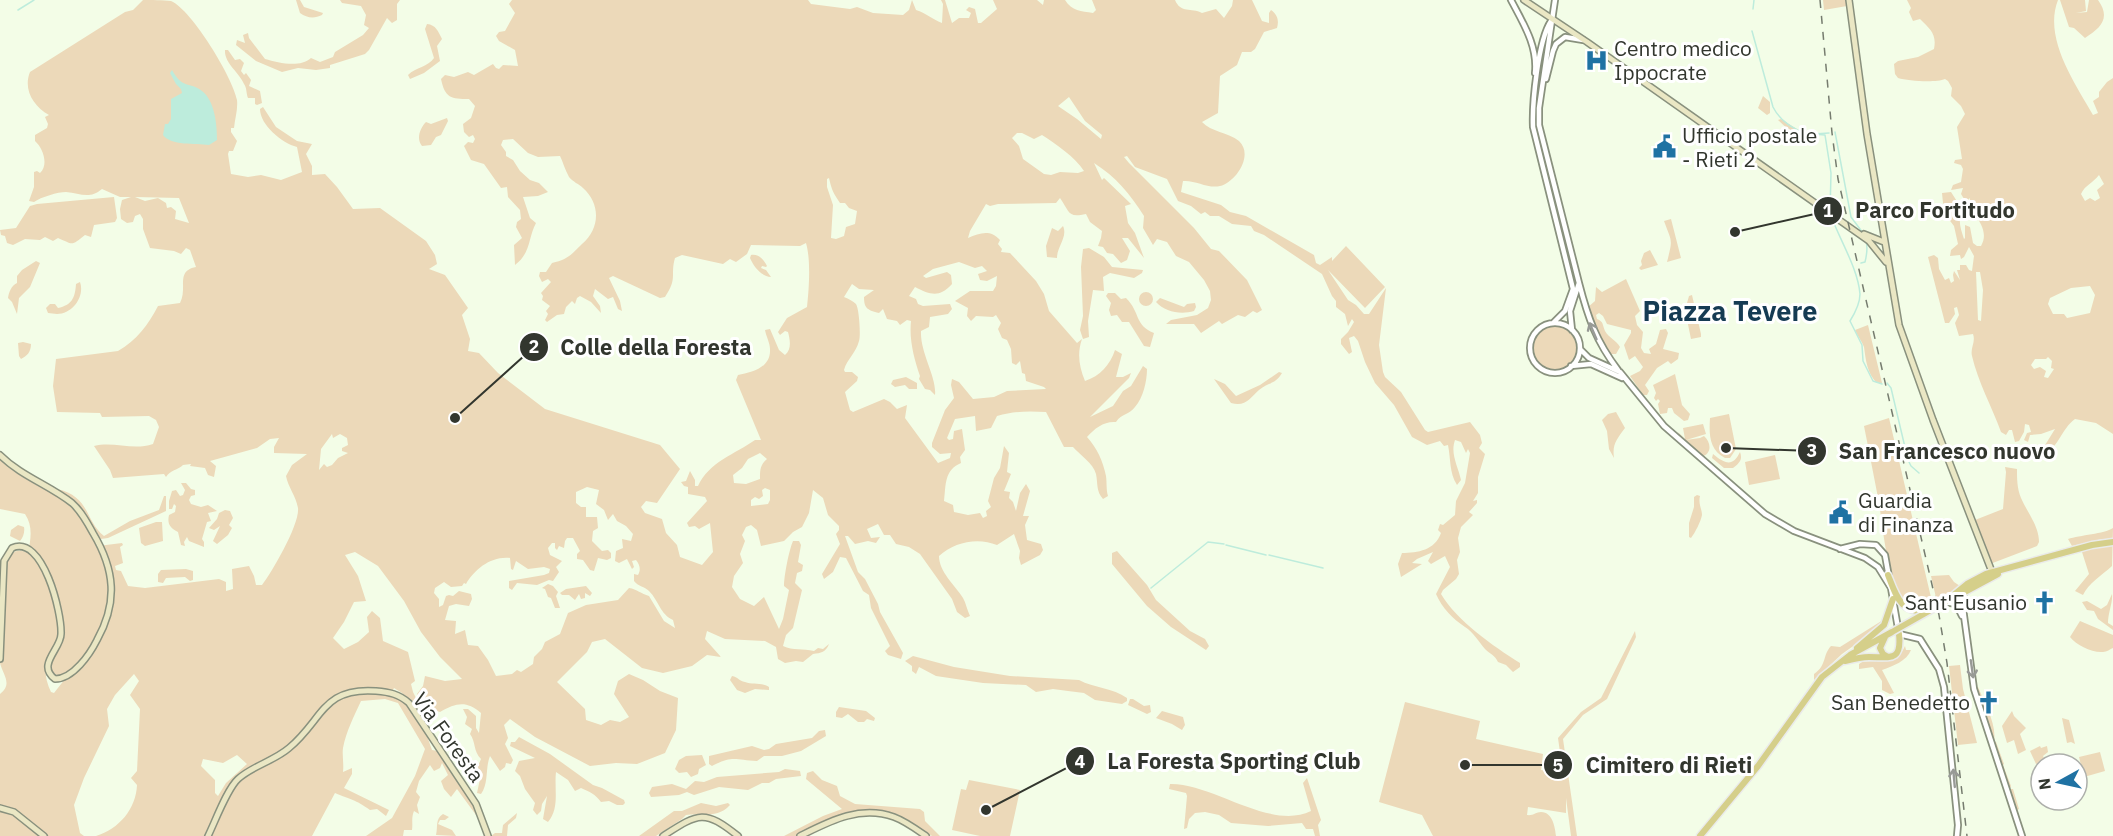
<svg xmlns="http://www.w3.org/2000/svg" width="2113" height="836" font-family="'IBM Plex Sans',sans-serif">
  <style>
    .green { fill: #ecd9b9; fill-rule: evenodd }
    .water { fill: #bdecdc }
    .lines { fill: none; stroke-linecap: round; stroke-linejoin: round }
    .stream { stroke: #bdecdc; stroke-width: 1.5 }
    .tertiary-casing { stroke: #89917e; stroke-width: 8 }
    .secondary-casing { stroke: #89917e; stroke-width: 8 }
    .primary-casing { stroke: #eaebea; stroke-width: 9 }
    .tertiary { stroke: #fff; stroke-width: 4.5 }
    .secondary { stroke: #eae7c4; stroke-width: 5 }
    .primary { stroke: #d5cf8a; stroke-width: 6 }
    .rail { stroke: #767c6f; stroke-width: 1.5; stroke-dasharray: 8 8; stroke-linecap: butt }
    .primary-bridge-casing { stroke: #eaebea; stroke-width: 9; stroke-linecap: butt }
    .primary-bridge { stroke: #d5cf8a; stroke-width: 6 }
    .oneway { stroke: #989a96 }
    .labels { text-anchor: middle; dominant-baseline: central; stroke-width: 6; stroke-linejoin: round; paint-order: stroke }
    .poi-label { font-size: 21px; fill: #32362e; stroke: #fff; text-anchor: start }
    .street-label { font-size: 21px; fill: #32362e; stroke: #fff }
    .district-label { font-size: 27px; font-weight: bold; fill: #153b53; stroke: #fff }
    .leader { fill: none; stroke: #32362e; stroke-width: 2 }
    .callout-dot { fill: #32362e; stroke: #fff; stroke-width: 2 }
    .mark-label { font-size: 18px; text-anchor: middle; font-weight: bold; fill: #fff }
    .callout-label { font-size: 22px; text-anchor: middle; font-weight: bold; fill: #32362e; stroke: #fff; stroke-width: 6; stroke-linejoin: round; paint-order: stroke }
  </style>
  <rect width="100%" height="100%" fill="#f3fde7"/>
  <path class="green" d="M 143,0 C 151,0 164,0 171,1 C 192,10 233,78 237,100 C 238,110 235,118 234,128 L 231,128 L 231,132 L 237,141 L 233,151 L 229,151 L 228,154 L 231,174 L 248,177 L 261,175 L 281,180 L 302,172 L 297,147 C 282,143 260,125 260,109 L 263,107 L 276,127 L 297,141 L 312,144 L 306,154 L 312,166 L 312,175 L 325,174 L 337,187 L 353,209 L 380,208 L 426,241 L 435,255 L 437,264 L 429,269 L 445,275 L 468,308 L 462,315 L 470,339 L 468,351 L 479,353 L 498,373 L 545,409 L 660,445 L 680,469 L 657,503 L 646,501 L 641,507 L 645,513 L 662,519 L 666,533 L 677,545 L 680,557 L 702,565 L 713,552 L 710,523 L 699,529 L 695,526 L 689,527 L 687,523 L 707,501 L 705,497 L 688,494 L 688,487 L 684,486 L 681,482 L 686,481 L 690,471 L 695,480 L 695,486 L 698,486 C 709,462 735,454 755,440 L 761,440 L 736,380 L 738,375 C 752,372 771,368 770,349 C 770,343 766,336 765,330 L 770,329 L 779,350 L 785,355 C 792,349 790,340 788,332 L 785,331 L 780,335 L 778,332 L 787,318 L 807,307 C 809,289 811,260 806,243 L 800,246 L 751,245 L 747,254 L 736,262 L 730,259 L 723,264 L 682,255 L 675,258 C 670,275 678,278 665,297 L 660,298 L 613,276 L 609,278 L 620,301 L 622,311 L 618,309 L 613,297 L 608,299 L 595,289 L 593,296 L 600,306 L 601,313 L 591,302 L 580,296 L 577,298 L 575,304 L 572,301 L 566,307 L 564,314 L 557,315 L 547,322 L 545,320 L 548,314 L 546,311 L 550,306 L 542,300 L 543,296 L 541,293 L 551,282 L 548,279 L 542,282 L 539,276 L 540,272 L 546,272 L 552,263 C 568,259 570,256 582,244 C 600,229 601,204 583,188 C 579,184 573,182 569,177 C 565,170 563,162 560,156 L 538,157 L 528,153 L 513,139 L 503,140 L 501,145 L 506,152 L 506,156 L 513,160 L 520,171 L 530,180 L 539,183 L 548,192 L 538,196 L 523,197 L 530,218 L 536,223 C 528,238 531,253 515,265 L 514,245 L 522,238 L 516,227 L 517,222 L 521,219 L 520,210 L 508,197 L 507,187 L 501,188 L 484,164 L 471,160 L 464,146 L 468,142 L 473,143 L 475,139 L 473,135 L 469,137 L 464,132 L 463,124 L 471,118 L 475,106 L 469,99 C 451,99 445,98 441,79 L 445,75 L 454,77 L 468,72 L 474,75 L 493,64 L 496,68 L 499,69 L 503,65 L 518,66 L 515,50 L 499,41 L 496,36 L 499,32 L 505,31 L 515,13 L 509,4 L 512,0 L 808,0 L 811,4 L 850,9 L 857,7 L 873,13 L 903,15 L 909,10 L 912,0 L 916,10 C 926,13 932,19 942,23 L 943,4 L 941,0 L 945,0 L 952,23 L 959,18 L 969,18 L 971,13 L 966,10 L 969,7 L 975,9 L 978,23 L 981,23 L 997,9 L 993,0 L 1037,0 L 1043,5 L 1044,0 L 1065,0 C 1072,11 1081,11 1093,13 L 1096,10 L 1092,0 L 1175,0 C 1181,14 1191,7 1202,13 L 1216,9 L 1224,18 L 1232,6 L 1233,0 L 1252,0 L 1262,21 L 1269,23 L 1269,13 L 1271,10 C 1278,15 1279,21 1277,28 L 1264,32 L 1255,49 L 1251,52 L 1242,52 L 1237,65 L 1220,76 L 1218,113 L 1202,122 C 1211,132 1228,132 1239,141 C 1254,155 1236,182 1220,186 C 1208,189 1196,180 1183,181 L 1181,192 L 1221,205 L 1230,212 L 1246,216 L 1314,255 L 1316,263 L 1320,265 L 1332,257 L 1332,261 L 1346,246 L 1385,287 L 1365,308 L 1328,270 L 1348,300 L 1356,305 L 1364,314 L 1369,314 L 1386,288 L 1379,345 L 1383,372 L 1385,377 L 1401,392 L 1425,430 L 1428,432 L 1470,422 L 1480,435 L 1482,443 L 1479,448 L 1485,454 L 1478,477 L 1478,493 L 1473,501 L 1477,500 L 1477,503 L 1469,512 L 1473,515 L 1461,527 L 1458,538 L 1460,552 L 1457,560 L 1459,574 L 1456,579 L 1443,590 L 1441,594 C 1457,621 1493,646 1520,663 L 1520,667 L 1513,672 L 1506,665 L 1498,662 C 1495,655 1490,654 1485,649 C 1479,642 1473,632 1465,627 C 1453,619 1442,608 1436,594 L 1450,567 L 1445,556 L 1431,564 L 1428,561 L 1433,552 L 1417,559 L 1412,563 L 1422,564 L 1401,577 L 1398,564 L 1402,553 C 1418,553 1435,550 1441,533 L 1438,530 L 1440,524 L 1443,525 L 1455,515 L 1456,501 L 1465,483 L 1470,453 L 1468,449 L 1466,453 L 1461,442 L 1455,440 C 1450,454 1458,466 1461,480 L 1457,485 C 1449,472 1451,460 1448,445 L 1444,446 L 1440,441 L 1427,445 L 1412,437 L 1394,405 L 1375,383 L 1365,362 L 1358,341 L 1354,336 L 1349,338 L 1352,352 L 1349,354 L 1341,344 L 1341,339 L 1348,332 L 1354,322 L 1352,319 L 1348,326 L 1345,314 L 1336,307 L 1336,301 L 1332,296 L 1322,274 L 1264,235 L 1254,231 L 1251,226 L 1232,224 L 1219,216 L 1210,216 L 1205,212 L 1201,214 L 1191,206 L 1178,201 L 1167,179 L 1135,167 L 1127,156 L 1124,157 L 1129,163 L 1194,228 L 1211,249 L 1219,251 L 1247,280 L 1262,310 L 1257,313 L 1253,311 L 1245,317 L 1238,315 L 1222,324 L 1219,321 L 1201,333 L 1194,324 L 1166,324 L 1171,320 L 1197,315 L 1208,308 L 1211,300 L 1210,291 L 1204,280 L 1189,262 L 1176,256 L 1167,242 L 1157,239 L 1153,245 L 1143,228 L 1144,216 C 1130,194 1116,177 1094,163 L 1102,180 L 1104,178 L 1131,204 L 1125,206 L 1128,223 L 1135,233 L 1144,258 L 1128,238 L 1122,238 L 1130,251 L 1127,260 L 1121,263 L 1113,254 L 1107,253 L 1103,247 L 1098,246 L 1101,238 L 1102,231 L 1090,222 L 1086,214 C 1067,218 1070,212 1060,198 L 1056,203 L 998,204 L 990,206 L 986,204 L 970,231 L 968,238 C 980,233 990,229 1000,240 L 998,244 L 1002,249 L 1001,252 L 1010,253 L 1036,281 L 1044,294 L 1049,311 L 1077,343 L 1082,339 C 1077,353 1079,367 1085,381 C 1100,376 1110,365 1115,350 L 1122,354 L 1116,377 L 1123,377 L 1131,373 L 1129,378 L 1090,417 L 1113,406 L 1123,391 L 1131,386 L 1143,366 L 1147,369 C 1147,381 1143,398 1135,407 C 1129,415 1122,413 1116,422 C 1104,421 1095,428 1087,437 C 1097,448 1103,461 1106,476 C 1107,483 1106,489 1108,496 L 1103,499 C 1096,491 1098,484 1096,474 C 1093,463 1080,455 1073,447 L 1064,447 L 1046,412 C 1028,411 1014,411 997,416 L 991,428 L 976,431 L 975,416 L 955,419 L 947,438 L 949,440 L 953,439 L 954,431 L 962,429 L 965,450 L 960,457 L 961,463 C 944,470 946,485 944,501 L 953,505 L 954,512 L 968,515 L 980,513 L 983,518 L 987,516 L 986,511 L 991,507 L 988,501 L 994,478 L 1000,468 L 1004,446 L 1009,453 L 1007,472 L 1011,474 L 1004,491 L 1010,492 L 1009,498 L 1013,502 L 1016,511 L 1020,493 L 1026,484 L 1030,491 L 1023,516 L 1029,516 L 1025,525 L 1027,540 L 1041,544 L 1043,550 L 1040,555 L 1021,565 L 1019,558 L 1020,551 L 1014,534 L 997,545 C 978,537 954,542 939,556 C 939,572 955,585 963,598 C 966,603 967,610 970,616 L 965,618 L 957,612 L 952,599 L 920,554 L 909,547 L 896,544 L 890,535 L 884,535 L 878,524 L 867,529 L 871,538 L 880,537 L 876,543 L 868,541 L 855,544 L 848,536 L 845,536 L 858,572 L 865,579 L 878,604 L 880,612 L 903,653 L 901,659 L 888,655 L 885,651 L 890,646 L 871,608 L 869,595 L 863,591 L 846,558 L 840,557 L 833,572 L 824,579 L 822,574 L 840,544 L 836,534 L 839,530 L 839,526 L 828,515 L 823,498 L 813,490 L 809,513 L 802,527 L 793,532 L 784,541 L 761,546 L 757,530 L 751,525 L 746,527 L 742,535 L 745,541 L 740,554 L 743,563 L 734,576 L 732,587 L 740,599 L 754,606 L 764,597 L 779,629 L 783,619 L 789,590 L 784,586 C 784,576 789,550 793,541 L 799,541 L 801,545 L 798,562 L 803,565 L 802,571 L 797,573 L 795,583 L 802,590 L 793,628 L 786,635 L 783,646 C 793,651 803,648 814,651 L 818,648 L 823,649 L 829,644 C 826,652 821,653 813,654 L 803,662 L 796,661 L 785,663 L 778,659 L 776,647 L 765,641 L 725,639 L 707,631 L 705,639 L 721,657 L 707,655 L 692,666 L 663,673 L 642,668 L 605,639 L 592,642 L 587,652 L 557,682 L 585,709 L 586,720 L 601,725 L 610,720 L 620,722 L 629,717 L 614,694 L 618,681 L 629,674 L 643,680 L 660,691 L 678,698 L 676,730 L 665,753 L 637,764 L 616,763 L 590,766 L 535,737 L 510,719 L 504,725 L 508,738 L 505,744 L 513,760 L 511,764 L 506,763 L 505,767 L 500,771 L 490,756 C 485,768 489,783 481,794 L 477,793 L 480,779 L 473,773 L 470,764 L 478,766 L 481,759 C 473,751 476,742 470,734 L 472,729 L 465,724 L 467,717 L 463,709 L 468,709 L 476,716 L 476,728 L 479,733 L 481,713 C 466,700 456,703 440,712 L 425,707 L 417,694 L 423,686 L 425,676 L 445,681 L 462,679 L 440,657 L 421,632 L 404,601 L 378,566 L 355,552 L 345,555 L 358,576 L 366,601 L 354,602 L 344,622 L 333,638 L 344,649 L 358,642 L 369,632 L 367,617 L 372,611 L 380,618 L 383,641 L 408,652 L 415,681 L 411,684 L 413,692 L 419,704 L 417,709 L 402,693 L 394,688 L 391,694 L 405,702 L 427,736 L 432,750 L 437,751 L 475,806 L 478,814 L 476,815 L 457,789 L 451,797 L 444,789 L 441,781 L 448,775 L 442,763 L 440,768 L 434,771 L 430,765 L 419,781 L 416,792 L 420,797 L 417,805 L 419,814 L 414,811 C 411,818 413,823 412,830 L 404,830 L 403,836 L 366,836 L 392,818 L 415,776 L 425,749 L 398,703 L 385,699 L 361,701 C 354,716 346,732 343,748 C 342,755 344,764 343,772 L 352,768 L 352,774 L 344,788 L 389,810 L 386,816 L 377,809 L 370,810 C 355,799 351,800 335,793 L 312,836 L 96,836 C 119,829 136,809 137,785 L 131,778 L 137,771 L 140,709 L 130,695 L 139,681 L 134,674 L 115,695 L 107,709 L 109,726 L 84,778 L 74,805 L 80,833 L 84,836 L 0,836 L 0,694 C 13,684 3,675 0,663 C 0,654 0,642 0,633 L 5,631 C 5,615 0,566 11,555 C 16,549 21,551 28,552 C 31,539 33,526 25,514 L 0,509 L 0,459 C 20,480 49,489 72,506 C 85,517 87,535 98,546 L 122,543 L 123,545 L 120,547 L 123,563 L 115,566 L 116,570 L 121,571 L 128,586 L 145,588 L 219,579 L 226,582 L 226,591 L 233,589 L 232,569 L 249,566 L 254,576 L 256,585 L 262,585 C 272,572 300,524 298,508 C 296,496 288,487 286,476 L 292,465 L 307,454 L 274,453 L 274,447 L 279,438 L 270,439 L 257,448 L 210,461 L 216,466 L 214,477 L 208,475 L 205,468 L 190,466 L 191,464 L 183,465 C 178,470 170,470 166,477 L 164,474 L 113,478 L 110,470 L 94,446 C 114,441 133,451 153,444 L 159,427 L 156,420 L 149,416 L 102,417 L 100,413 L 57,412 L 53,386 L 56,359 L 118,351 C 137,340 148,325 158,306 L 180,303 C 188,288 175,271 196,267 L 190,250 L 186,248 L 181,254 L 174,251 L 150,248 L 143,229 L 143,219 L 140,214 L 135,216 L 133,222 L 127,223 L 121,219 L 120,209 L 122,200 L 131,197 L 120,197 L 102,189 C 89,200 80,193 66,192 C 58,192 41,197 34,202 L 29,201 L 34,187 L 34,172 L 37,171 L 40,173 C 49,165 43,148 35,141 L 35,135 L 47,128 L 48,124 L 45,117 L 49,115 C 33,106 23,89 30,72 L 125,12 L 133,10 ZM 1069,97 L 1085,121 L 1102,135 L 1101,139 L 1077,119 L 1058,106 ZM 1017,133 L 1022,133 L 1034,139 L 1042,135 C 1056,144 1075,157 1084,171 L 1078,173 L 1060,172 L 1051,175 L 1044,174 L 1023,159 L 1019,146 L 1012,138 ZM 829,178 C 832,191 833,192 840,203 L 845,203 L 849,208 L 857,211 L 855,224 L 846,227 L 844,236 L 836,239 L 831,238 L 833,205 L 827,187 L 827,179 ZM 135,197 L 179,198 L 189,223 L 175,219 L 176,211 L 171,207 L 167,208 L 166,203 L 158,198 L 145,201 ZM 959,262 L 975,268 L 982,266 L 987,271 L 978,274 L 980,280 L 987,281 L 997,276 L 996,286 L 993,291 L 970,291 L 955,301 L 968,308 L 967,316 L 971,321 L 976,316 L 993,317 L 996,315 L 1001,323 L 998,329 L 1002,338 L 1007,340 L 1011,349 L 1012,363 L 1016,365 L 1020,361 L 1022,373 L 1025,374 L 1026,381 L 1044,387 L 1046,389 L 1007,391 L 994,397 L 973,399 L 959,382 L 952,379 L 951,385 L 954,398 L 945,410 L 932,443 L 932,447 L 940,454 L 951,453 L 950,458 L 938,463 L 905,418 L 907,405 L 897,409 L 890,402 L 884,399 L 853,412 L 850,410 L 845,392 L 857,381 L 858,377 L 852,372 L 845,372 L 844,370 C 847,359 856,353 859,341 C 861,336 859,308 856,304 C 853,301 849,299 844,297 L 852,284 L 859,289 L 874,290 L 864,297 C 864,309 868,310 879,313 L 883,309 L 887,319 L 897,321 L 900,325 L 907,320 L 911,321 C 909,340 914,358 920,376 L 919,379 L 925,389 L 930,390 L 935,395 C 937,377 920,353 921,331 L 929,327 L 930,317 L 948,314 L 952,309 L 950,304 L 923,306 L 918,304 L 916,299 L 909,296 L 915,287 C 931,295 939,298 952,284 L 951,275 L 947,272 L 926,278 L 923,276 L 933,269 ZM 332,434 L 333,438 L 340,434 L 347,438 L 348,445 L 342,448 L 342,451 L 348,453 L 338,458 L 332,465 L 327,467 L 324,464 L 319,470 L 321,449 ZM 760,453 L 767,459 C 760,465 760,470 760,479 L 746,484 L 734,483 L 733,475 L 742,468 L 748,459 ZM 587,487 L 599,490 L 596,504 L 604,510 L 608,520 L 613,514 L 617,521 L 626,526 L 633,534 L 631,541 L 622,539 L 623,548 L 616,551 L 615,561 L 619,563 L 627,559 L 632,569 L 634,567 L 632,561 L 636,560 C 640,565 641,570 638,575 L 634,574 L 634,581 C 639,587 644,586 649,591 C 659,601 660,614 673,620 L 675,628 L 664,621 L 649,596 C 641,594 637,589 629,588 L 618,600 L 586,605 L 568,613 L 560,634 L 545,642 L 542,649 L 534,657 L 533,664 L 521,672 L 517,670 L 512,674 L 496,676 L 488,660 L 478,646 L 468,645 L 465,630 L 455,634 L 456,621 L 445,620 L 449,606 L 456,604 L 469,606 L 472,599 L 471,594 L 459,591 L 453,596 L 449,595 L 446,596 L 443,605 L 439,607 L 439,599 L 434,593 L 435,588 L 444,582 L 451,587 L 462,586 L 464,583 L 466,584 C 475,569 491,556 510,558 L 511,569 L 513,570 L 516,561 L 528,569 L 544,567 L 550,569 L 549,573 L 544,575 L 509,581 L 509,588 L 512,590 L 517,583 L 537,585 L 549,580 L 553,581 L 559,572 L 556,567 L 562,561 L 550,555 L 548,548 L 552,543 L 555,543 L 555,548 L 557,550 L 559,546 L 564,548 L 565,541 L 567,538 L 573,538 L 580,551 L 577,554 L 577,559 L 583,560 L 590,570 L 594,571 L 598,558 L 607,560 L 611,558 L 611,553 L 608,550 L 602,551 L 592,541 L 593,531 L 598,528 L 597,517 L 586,517 L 586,507 L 581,507 L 576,503 L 576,492 ZM 765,488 L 770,490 L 770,500 L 768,504 L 751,506 L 751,500 L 755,497 L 759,499 L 763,496 L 762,490 ZM 46,659 L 50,662 L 53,673 L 65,679 L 54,693 L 51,692 C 46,682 44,670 46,659 ZM 237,755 L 247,764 L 226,783 L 218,796 L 215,793 L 215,780 L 201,766 L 203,759 L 223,763 Z
    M 296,0 L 300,0 L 304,7 L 323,13 L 322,15 C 314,19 307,18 300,13 Z
    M 340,0 L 400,0 L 397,4 L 397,20 L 392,23 L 387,18 L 369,50 L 365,54 L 330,65 L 330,68 L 316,70 L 298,68 L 282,72 L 256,61 L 236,45 L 237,40 L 245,43 L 243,35 L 248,33 L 249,38 L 265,59 C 279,63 300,68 311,58 L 320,62 L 333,57 L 335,52 L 363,35 L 369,28 L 364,25 L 366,15 L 361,6 L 342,3 Z
    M 1823,0 L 1846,0 L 1847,6 L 1824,10 Z
    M 1907,0 L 2058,0 C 2043,38 2075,83 2093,115 L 2098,113 L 2093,101 L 2099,97 L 2099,92 L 2107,82 L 2113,78 L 2113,434 L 2096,423 L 2075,419 C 2061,429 2058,450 2041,456 L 2042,450 L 2055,429 L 2041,434 L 2030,435 L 2028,442 L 2024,440 L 2027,433 L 2031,432 L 2029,425 L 2025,424 L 2024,432 L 2019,441 L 2015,442 L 2012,430 L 2009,430 L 2006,435 L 2001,432 C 1992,407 1978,382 1972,356 C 1970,348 1976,342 1973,334 L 1959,336 L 1955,323 L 1959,315 L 1957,307 L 1954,308 L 1955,314 L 1949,323 L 1945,323 L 1928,257 L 1934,255 L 1938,258 L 1939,269 L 1945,280 L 1949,278 L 1951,283 L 1954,281 L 1953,275 L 1954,271 L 1960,280 L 1957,270 L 1960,270 L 1960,265 L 1966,265 L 1969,270 L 1972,271 L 1974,256 L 1969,247 L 1964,257 L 1961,259 L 1960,255 L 1950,256 L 1951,250 L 1958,244 L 1954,226 L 1944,213 L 1942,193 L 1951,192 L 1960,206 L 1964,208 C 1957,218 1960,227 1964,239 L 1965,238 L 1965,225 L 1970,227 L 1973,243 L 1977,246 L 1981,246 C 1988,234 1981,224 1975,214 L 1970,215 L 1967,208 L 1970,202 L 1970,198 L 1966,202 L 1961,194 L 1963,188 L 1951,190 L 1953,185 L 1961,182 L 1963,169 L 1961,165 L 1954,163 L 1955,160 L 1962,159 L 1957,127 L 1965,114 L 1961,106 L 1951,96 L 1952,88 L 1948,81 L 1945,79 C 1936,83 1908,81 1898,78 L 1895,74 L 1894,64 L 1898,61 L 1918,57 L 1934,49 C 1937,34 1930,29 1920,19 L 1913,21 L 1909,12 L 1911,8 ZM 2099,175 L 2104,184 L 2097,190 L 2100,198 L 2095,201 L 2090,198 L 2085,201 L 2081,194 C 2085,185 2093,183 2099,175 ZM 1976,272 L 1980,272 L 1983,290 L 1981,321 L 1978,320 ZM 2090,286 L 2095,295 L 2090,313 L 2067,318 L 2064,314 L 2053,314 L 2048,304 L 2050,298 L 2071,288 ZM 2048,357 L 2052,361 L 2051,368 L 2054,369 L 2048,378 L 2044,377 L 2046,371 L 2040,367 L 2034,369 L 2031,365 L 2035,359 L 2046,359 Z
    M 2060,0 L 2085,0 L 2086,11 L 2076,13 L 2087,12 L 2089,0 L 2098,0 C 2111,18 2101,28 2085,38 L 2074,28 L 2069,27 Z
    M 427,24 C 436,25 438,31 442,39 L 437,46 L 440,61 L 424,73 L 410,79 L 408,75 C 416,67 428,67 434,58 L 425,29 Z
    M 225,50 L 228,50 L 235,60 L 240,59 L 244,63 L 241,71 L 244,75 L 246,73 L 251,80 L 249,86 L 260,91 L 262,103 L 257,105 L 255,104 L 255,98 L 248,98 C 246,93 247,88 244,84 C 239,72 224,63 225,50 Z
    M 1763,96 L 1770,102 L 1770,113 L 1767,115 L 1758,108 Z
    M 447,118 L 448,121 L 441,135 L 436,137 L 431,145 L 422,146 C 416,139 420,128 426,122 L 431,124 Z
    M 1781,119 L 1811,138 L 1805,141 L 1798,133 L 1793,137 L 1792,133 L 1778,120 Z
    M 114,197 L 117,218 L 115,222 L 94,225 L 91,237 L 85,235 C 71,246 74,245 58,238 L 53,241 L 45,237 L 40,240 L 25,239 L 13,245 L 7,243 L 5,236 L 1,235 L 0,230 L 16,228 L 30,206 L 37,204 Z
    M 1671,219 L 1681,258 L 1667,262 C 1673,238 1672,243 1664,221 Z
    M 1063,226 C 1068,237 1057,246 1057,258 L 1047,257 L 1046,246 L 1052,228 L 1058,231 Z
    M 1089,248 L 1104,257 L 1112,267 L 1143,270 L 1142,273 L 1134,278 L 1110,273 L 1103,277 L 1104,291 L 1093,290 L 1088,321 L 1089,337 L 1083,339 L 1080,330 L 1083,316 L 1081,267 L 1083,249 Z
    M 1650,250 L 1658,265 L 1641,270 L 1639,268 L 1642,265 L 1641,261 L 1644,253 Z
    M 751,255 C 759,254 763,259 767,266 L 766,267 L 762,266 L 761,268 L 766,270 L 771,277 C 761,276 754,267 750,258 Z
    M 36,261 L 40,263 L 30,287 L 19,298 L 17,314 L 12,302 L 8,298 C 9,292 11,286 17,283 L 17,276 L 22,270 Z
    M 1626,279 L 1640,311 L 1635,316 L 1637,325 L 1643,332 L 1641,348 L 1644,353 L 1651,354 L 1649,349 L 1656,344 L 1660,330 L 1666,329 L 1668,333 L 1663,349 L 1679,353 L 1678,359 L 1671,364 L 1668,361 L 1657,368 L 1645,385 L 1649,391 L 1647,395 L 1643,395 L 1630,376 L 1640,371 L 1643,367 L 1635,356 L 1629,360 L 1624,345 L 1631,333 L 1631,330 L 1607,324 L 1603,316 L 1599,313 L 1596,315 L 1597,319 C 1604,322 1602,324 1605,331 C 1609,338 1616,340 1620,347 L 1616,354 L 1610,354 L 1598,338 L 1587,308 L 1595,301 L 1596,287 L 1602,292 Z
    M 80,282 C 85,296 73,314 57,314 C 54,314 51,313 48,313 L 46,308 L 50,304 L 55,304 L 58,308 C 72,305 75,298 76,284 Z
    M1139 299a7 7 0 1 1 14 0a7 7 0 1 1-14 0Z
    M 1108,293 L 1115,293 L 1121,299 L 1126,298 C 1141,313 1134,325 1154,333 L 1150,347 L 1144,346 L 1129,322 L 1122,322 L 1117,315 L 1111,316 L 1109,310 L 1111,303 L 1106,296 Z
    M 1692,295 L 1701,334 L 1701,337 L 1691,339 L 1685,310 L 1689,296 Z
    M 1160,298 L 1184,307 L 1187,304 L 1195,303 L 1196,307 L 1194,311 C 1181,315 1165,312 1156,302 Z
    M 1868,325 L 1882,383 L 1877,383 C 1867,373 1866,361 1864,347 C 1862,341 1857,336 1855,330 Z
    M1532 348a23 23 0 1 1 46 0a23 23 0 1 1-46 0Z
    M 23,342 L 31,344 C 31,352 27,356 21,359 L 19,356 L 18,343 Z
    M 1279,372 L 1282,373 C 1275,385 1268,382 1259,390 C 1250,398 1246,407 1231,403 L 1214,379 L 1225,384 L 1236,396 L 1260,385 Z
    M 1675,374 L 1682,405 L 1690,414 L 1688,420 L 1684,421 L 1674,413 L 1672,408 L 1668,408 L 1667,413 L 1660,414 L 1658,404 L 1660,401 L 1658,399 L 1656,401 L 1654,398 L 1656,393 L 1653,385 Z
    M 906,377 L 917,383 L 917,389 L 909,389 L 905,385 L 895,387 L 891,384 L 893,380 Z
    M 1616,412 L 1625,428 C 1617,439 1612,444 1614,458 L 1609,449 L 1607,431 L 1602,420 L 1608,414 Z
    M 1729,414 L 1736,449 L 1730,458 L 1725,458 C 1709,450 1709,434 1710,418 Z
    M 1889,418 L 1933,606 C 1921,610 1909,609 1901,597 C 1887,576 1883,528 1879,503 C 1874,477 1869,451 1864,426 Z
    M 1703,424 L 1706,434 L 1686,440 L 1700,438 L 1704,436 C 1711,442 1712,453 1703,456 L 1682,439 L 1678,432 L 1685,439 L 1683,428 Z
    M 1740,452 C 1743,460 1739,463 1733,468 L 1724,468 L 1712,458 L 1713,454 C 1725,464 1733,467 1740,452 Z
    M 1775,455 L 1780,479 L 1749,485 L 1745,462 Z
    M 2005,467 L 2017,469 C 2017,479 2017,488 2021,498 C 2027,512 2039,526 2039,542 L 2037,546 L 1990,564 L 1975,520 L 2003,509 L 2006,472 Z
    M 181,483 L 186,483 L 191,489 L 195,490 L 195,495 L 191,496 L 189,500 L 191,504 L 201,507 L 208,505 L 217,511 L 208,513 L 211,521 L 207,522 L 202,539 L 204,542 L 204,547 L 189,541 L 187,537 L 184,542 L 185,546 L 181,545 L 178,532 C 170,528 167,524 169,515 L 175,512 L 176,506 L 174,504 L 172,509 L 169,509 L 169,501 L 172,491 L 176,490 L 180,496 L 183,495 L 185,490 Z
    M 57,489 C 90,496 85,521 104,536 L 130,521 L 159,510 L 164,496 L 166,496 L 166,511 L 108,538 L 101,539 L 83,511 Z
    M 1697,495 L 1700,496 C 1698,504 1702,509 1702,515 C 1701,521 1695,533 1691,538 L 1689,537 L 1689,523 L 1694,507 L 1694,497 Z
    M 225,510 L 230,511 L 233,518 L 229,525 L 232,528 L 228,535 L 217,544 L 213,541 L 220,526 L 214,530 L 209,528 L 217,519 L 219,513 Z
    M 156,522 L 162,522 L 163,541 L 145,546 L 141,543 L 139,528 Z
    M 18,525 L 24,527 C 25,532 23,538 20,541 L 10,536 L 11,530 Z
    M 2113,528 L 2112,566 C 2102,575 2088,584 2083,595 L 2075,591 L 2089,574 L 2082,552 L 2104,544 L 2102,539 L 2072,546 L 2068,539 C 2080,535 2104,534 2113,528 Z
    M 1117,551 L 1147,585 L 1156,600 L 1190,631 L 1205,639 L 1209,646 L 1206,650 L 1171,627 L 1147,606 L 1112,564 L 1112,553 Z
    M 186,569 L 193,571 L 193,580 L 190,581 L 185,577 L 166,578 L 163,583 L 158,582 L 158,574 L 161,570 Z
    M 1949,575 L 1954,582 L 1960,586 L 1956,593 L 1937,602 L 1931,576 Z
    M 548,584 L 553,586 L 558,592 L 556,596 L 560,608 L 555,608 L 551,598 L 548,597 L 545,589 L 542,588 Z
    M 586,586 L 592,593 L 590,596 L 585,593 L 585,598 L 581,599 L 579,594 L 575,600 L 569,595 L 562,595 L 560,593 L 566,589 Z
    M 2112,594 C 2113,602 2108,613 2108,623 L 2113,626 L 2113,630 L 2098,619 L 2094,611 L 2087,610 L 2082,602 L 2087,601 L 2101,609 L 2107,605 Z
    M 1883,620 L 1884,621 L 1880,627 L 1842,654 L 1814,680 L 1814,674 C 1827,665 1822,656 1831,646 L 1840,647 Z
    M 2080,621 L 2113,635 L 2113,648 C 2110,649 2107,652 2103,652 C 2092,653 2076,645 2070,637 Z
    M 1635,631 L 1636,637 L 1607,699 L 1583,715 L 1563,739 L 1577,836 L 1571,836 L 1566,798 L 1566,813 L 1528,807 L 1527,815 C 1533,816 1536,812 1541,812 C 1553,812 1555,828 1556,836 L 1433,836 L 1422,815 L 1379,802 L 1405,702 L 1480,721 L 1476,739 L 1543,754 L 1541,770 L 1563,774 L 1558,738 L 1581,712 L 1601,698 Z
    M 1905,646 L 1906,650 L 1911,650 C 1907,661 1893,666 1882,670 L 1894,693 L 1890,694 L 1882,690 L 1882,681 L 1873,667 L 1859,669 L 1859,664 L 1862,662 C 1881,659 1895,668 1905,646 Z
    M 913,656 L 954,667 L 1010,676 L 1079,680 C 1094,688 1113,688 1127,698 L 1127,701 L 1122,704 L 1095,700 L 1084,693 L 1068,691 L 1053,689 L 1036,692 L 1026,685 L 983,683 L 936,676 L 919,667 L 916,674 L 912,671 L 912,666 L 905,661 Z
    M 1960,665 L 1963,689 L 1977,743 L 1958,745 L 1949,666 Z
    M 732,676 C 738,677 739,681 745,682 C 753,685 762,682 769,687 L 769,690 L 755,689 L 745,693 L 737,690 L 730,680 Z
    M 1976,687 L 1978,687 C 1984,702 1997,724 1994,741 L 1996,742 L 2004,764 L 2003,765 L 2011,786 L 2010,789 L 2013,789 L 2019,809 L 2017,810 Z
    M 1130,699 L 1133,699 L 1144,706 L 1150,705 L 1151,712 L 1147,714 L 1128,705 Z
    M 839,707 L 866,711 L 875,718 L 874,721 L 867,719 L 864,722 L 858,722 L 848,714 L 842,718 L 836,717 L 836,712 Z
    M 1162,711 L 1183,717 L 1185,725 L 1182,730 L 1172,724 L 1156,718 Z
    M 2012,711 L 2014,716 L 2026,728 L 2020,734 L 2026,750 L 2018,754 L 2014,740 L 2007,743 L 2002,726 Z
    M 2062,718 L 2069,720 L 2075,744 L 2071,742 L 2067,743 Z
    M 825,730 L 826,736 L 801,751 L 782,756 L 764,756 L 757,761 C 735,760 733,755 712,766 L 709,764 L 709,756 L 752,746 L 764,750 L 769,749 L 776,744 L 812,738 L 819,731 Z
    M 519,737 L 550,754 L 593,785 L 602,788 L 624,800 L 625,803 L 623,805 L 617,805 L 609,801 L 601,802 C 595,794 590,792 581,788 L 575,791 L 568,780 L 556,772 C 554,789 560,808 548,822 L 543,819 L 547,796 L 542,804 L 541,811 L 537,815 L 533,810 L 535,803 L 525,789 L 520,776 L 515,771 L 519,761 L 535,758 L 510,746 L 511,742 L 515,742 Z
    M 2040,746 L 2041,748 L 2047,746 L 2048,752 L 2043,756 L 2045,760 L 2036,764 L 2030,751 Z
    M 2100,752 L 2105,771 L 2084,777 L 2079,757 Z
    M 702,755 L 706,765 L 699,769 L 698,774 L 691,777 L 687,772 L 679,773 L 675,769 L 679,760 L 686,756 Z
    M 785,769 L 800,771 L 801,776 L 776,779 L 769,783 L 762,783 L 748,790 L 719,787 L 694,795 L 687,792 L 679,795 L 651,797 L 649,793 L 652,787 L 672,784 L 686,789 L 695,781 L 704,782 L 717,777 L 779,772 Z
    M 813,771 L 822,780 L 837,786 L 840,796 L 855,804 L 920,809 L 924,812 L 925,821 L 940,836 L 932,836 L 899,815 L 879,811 L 861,810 L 828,819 L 795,836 L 784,836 L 823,816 L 842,809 L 806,779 L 807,773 Z
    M 1307,778 L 1321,820 L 1318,825 L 1320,836 L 1315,836 L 1313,829 L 1306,829 L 1302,823 L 1268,826 L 1231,823 L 1219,815 L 1205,812 L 1195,813 L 1189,819 L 1187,828 L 1184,829 L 1187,796 L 1186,793 L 1169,789 L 1170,784 C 1213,783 1270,831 1311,811 L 1303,783 Z
    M 969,780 L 1020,790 L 1010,836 L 980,836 L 952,830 L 961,789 L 966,790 Z
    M 701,803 L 716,806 L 728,803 L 730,805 C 717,819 703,813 686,815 L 682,819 L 656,836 L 639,836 L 674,811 L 682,811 Z
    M 517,813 L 516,818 L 508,825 L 507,836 L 491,836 L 495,833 L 502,833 L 503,825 Z
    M 443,814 L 449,817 L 445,820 L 440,820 L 438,824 L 452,830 L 456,836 L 436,835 C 438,826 435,819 443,814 Z"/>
  <path class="water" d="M 172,70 C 183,90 189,81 202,91 C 215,101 217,125 217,140 L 209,145 C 195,143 171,146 163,135 L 165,124 L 168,124 L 171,119 L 171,99 L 182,93 L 181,89 L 176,84 L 170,73 Z"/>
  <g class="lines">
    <path class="stream" d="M 1753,9 L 1754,0
      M 18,10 L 34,0
      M 1752,31 L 1773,107 C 1781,123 1795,129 1810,136 L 1813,134 L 1825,135 L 1831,173 L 1830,212
      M 1835,132 L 1851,217 L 1863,233
      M 1814,134 L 1829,133
      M 1831,216 C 1840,240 1858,269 1860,294 C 1860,303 1855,313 1850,321 L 1862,345 L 1863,361 L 1873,381 L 1882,384
      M 1861,263 L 1865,262 C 1867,254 1868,248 1866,241
      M 1887,383 L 1891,388 L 1908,460 L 1911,466 L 1919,473
      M 1226,545 L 1266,555
      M 1269,555 L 1323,568
      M 1151,588 L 1208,542 L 1224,544"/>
    <defs>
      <path id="tertiary" d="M 1511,0 C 1523,23 1538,46 1535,73
        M 1555,0 L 1539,108 L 1539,125 L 1579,283 L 1570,311 L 1572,330
        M 1551,21 C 1538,40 1532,104 1533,127 L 1573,289 L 1565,311 L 1553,323
        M 1546,79 L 1553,51 L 1556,44 L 1565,37 L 1583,40
        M 1579,283 C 1588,318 1596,341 1618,370
        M1530 348a25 25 0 1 1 50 0a25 25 0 1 1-50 0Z
        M 1580,349 L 1589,358 L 1620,372 L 1664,426 L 1765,514 L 1794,531 L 1865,558 L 1878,567 L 1891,588 L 1899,634 L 1920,639 L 1939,669 L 1944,687 L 1958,825 L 1957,836
        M 1571,366 L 1591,364 L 1622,378
        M 1840,549 L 1860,544 L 1876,545 L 1885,555 L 1889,577
        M 1964,592 L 1962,601 L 1974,689 L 2022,836
        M 1945,602 L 1956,604 L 1962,616"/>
      <path id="secondary" d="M 1524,0 L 1587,42 L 1869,241 L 1886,262
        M 1849,0 L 1867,134 L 1899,325 L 1933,420 L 1992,572
        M 1864,234 L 1884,242
        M 0,455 C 21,476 49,485 72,503 C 81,511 87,522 93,533 C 115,570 118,602 97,640 C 90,654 73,679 55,679 C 36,665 61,649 61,634 C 62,613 43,534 12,548 L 4,561 L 0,659
        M 0,808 L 14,812 L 44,836
        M 208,836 C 215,822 227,789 238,779 C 252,766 274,761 289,748 C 323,720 322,687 376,691 C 389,692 399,694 409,703 L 476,804 L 488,836
        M 663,836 C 699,813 704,809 738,836
        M 800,836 C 830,821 860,805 894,817 C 905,821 916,829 926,836"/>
      <path id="primary" d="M 1888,575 C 1897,598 1901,614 1929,611
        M 1959,595 L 1998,574
        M 1945,602 L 1967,584 L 1986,574 L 2092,545 L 2113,542
        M 1885,637 L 1880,648 L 1883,654 L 1888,657
        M 1857,648 L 1884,625 L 1893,599
        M 1845,661 C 1853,659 1861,657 1869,657 C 1890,657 1902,662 1899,634
        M 1700,836 L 1758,766 L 1822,677 L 1850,655 L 1892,632"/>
    </defs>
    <use href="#tertiary" class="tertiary-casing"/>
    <use href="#secondary" class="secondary-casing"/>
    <use href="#primary" class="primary-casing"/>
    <use href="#tertiary" class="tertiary"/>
    <use href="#secondary" class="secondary"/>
    <use href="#primary" class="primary"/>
    <path class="rail" d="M 1820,0 L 1832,133 L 1838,179 L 1939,615 L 1947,663 L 1967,836"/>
    <defs>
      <path id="primary-bridge" d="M 1892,632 L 1945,602"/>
    </defs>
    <use href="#primary-bridge" class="primary-bridge-casing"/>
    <use href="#primary-bridge" class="primary-bridge"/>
  </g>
  <defs><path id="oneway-shaft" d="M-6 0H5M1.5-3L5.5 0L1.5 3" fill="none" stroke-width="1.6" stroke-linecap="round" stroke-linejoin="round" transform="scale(1.5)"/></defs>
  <g class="oneway">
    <use href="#oneway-shaft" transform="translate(1593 331) rotate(-113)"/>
    <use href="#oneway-shaft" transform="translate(1972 669) rotate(82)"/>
    <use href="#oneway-shaft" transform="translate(1954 778) rotate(-95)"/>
  </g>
  <defs>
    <symbol id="hospital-bare" viewBox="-9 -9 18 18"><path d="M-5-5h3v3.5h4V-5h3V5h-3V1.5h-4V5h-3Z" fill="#1f72a3" stroke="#fff" stroke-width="2.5" paint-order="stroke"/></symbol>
    <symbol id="civic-bare" viewBox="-9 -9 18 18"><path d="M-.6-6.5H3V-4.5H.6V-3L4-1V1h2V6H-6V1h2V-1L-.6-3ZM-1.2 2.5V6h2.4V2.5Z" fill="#1f72a3" stroke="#fff" stroke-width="2.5" paint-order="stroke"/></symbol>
    <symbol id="church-bare" viewBox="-9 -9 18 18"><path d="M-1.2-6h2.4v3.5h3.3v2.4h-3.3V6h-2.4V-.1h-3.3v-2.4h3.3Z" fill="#1f72a3" stroke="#fff" stroke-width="2.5" paint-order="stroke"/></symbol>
  </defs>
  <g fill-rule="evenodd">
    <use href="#hospital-bare" x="1580" y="44" width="33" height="33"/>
    <use href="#civic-bare" x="1648" y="130" width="33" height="33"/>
    <use href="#civic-bare" x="1824" y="496" width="33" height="33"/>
    <use href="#church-bare" x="2028" y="586" width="33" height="33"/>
    <use href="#church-bare" x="1972" y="686" width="33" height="33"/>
  </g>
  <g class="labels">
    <g class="poi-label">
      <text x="1614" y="48">Centro medico<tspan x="1614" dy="24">Ippocrate</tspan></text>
      <text x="1682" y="135">Ufficio postale<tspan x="1682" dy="24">- Rieti 2</tspan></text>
      <text x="1858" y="500">Guardia<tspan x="1858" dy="24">di Finanza</tspan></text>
      <text x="2027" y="602" text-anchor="end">Sant'Eusanio</text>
      <text x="1970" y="702" text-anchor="end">San Benedetto</text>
    </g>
    <g class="street-label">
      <text transform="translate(449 737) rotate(54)">Via Foresta</text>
    </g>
    <g class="district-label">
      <text x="1730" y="310">Piazza Tevere</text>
    </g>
  </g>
  <path class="leader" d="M1735 232L1828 211M455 418L534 347M1726 448L1812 451M986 810L1080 761M1465 765L1558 765"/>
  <g class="callout-dot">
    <circle cx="1735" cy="232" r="6"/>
    <circle cx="455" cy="418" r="6"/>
    <circle cx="1726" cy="448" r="6"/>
    <circle cx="986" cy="810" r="6"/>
    <circle cx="1465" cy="765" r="6"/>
    <circle cx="1828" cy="211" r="15"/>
    <circle cx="534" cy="347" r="15"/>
    <circle cx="1812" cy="451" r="15"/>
    <circle cx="1080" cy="761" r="15"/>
    <circle cx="1558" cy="765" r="15"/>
  </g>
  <g class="mark-label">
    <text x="1828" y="217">1</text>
    <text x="534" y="353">2</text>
    <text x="1812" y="457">3</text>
    <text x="1080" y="768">4</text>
    <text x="1558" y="772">5</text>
  </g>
  <g class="callout-label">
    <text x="1935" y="218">Parco Fortitudo</text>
    <text x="656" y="355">Colle della Foresta</text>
    <text x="1947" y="459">San Francesco nuovo</text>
    <text x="1234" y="769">La Foresta Sporting Club</text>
    <text x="1669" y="773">Cimitero di Rieti</text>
  </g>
  <g transform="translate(2059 782) rotate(262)"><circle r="28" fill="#ffffff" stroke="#adafab" stroke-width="1.5"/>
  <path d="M0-4.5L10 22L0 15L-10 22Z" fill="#1f72a3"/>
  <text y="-9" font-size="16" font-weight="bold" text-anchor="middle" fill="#32362e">N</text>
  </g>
</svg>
